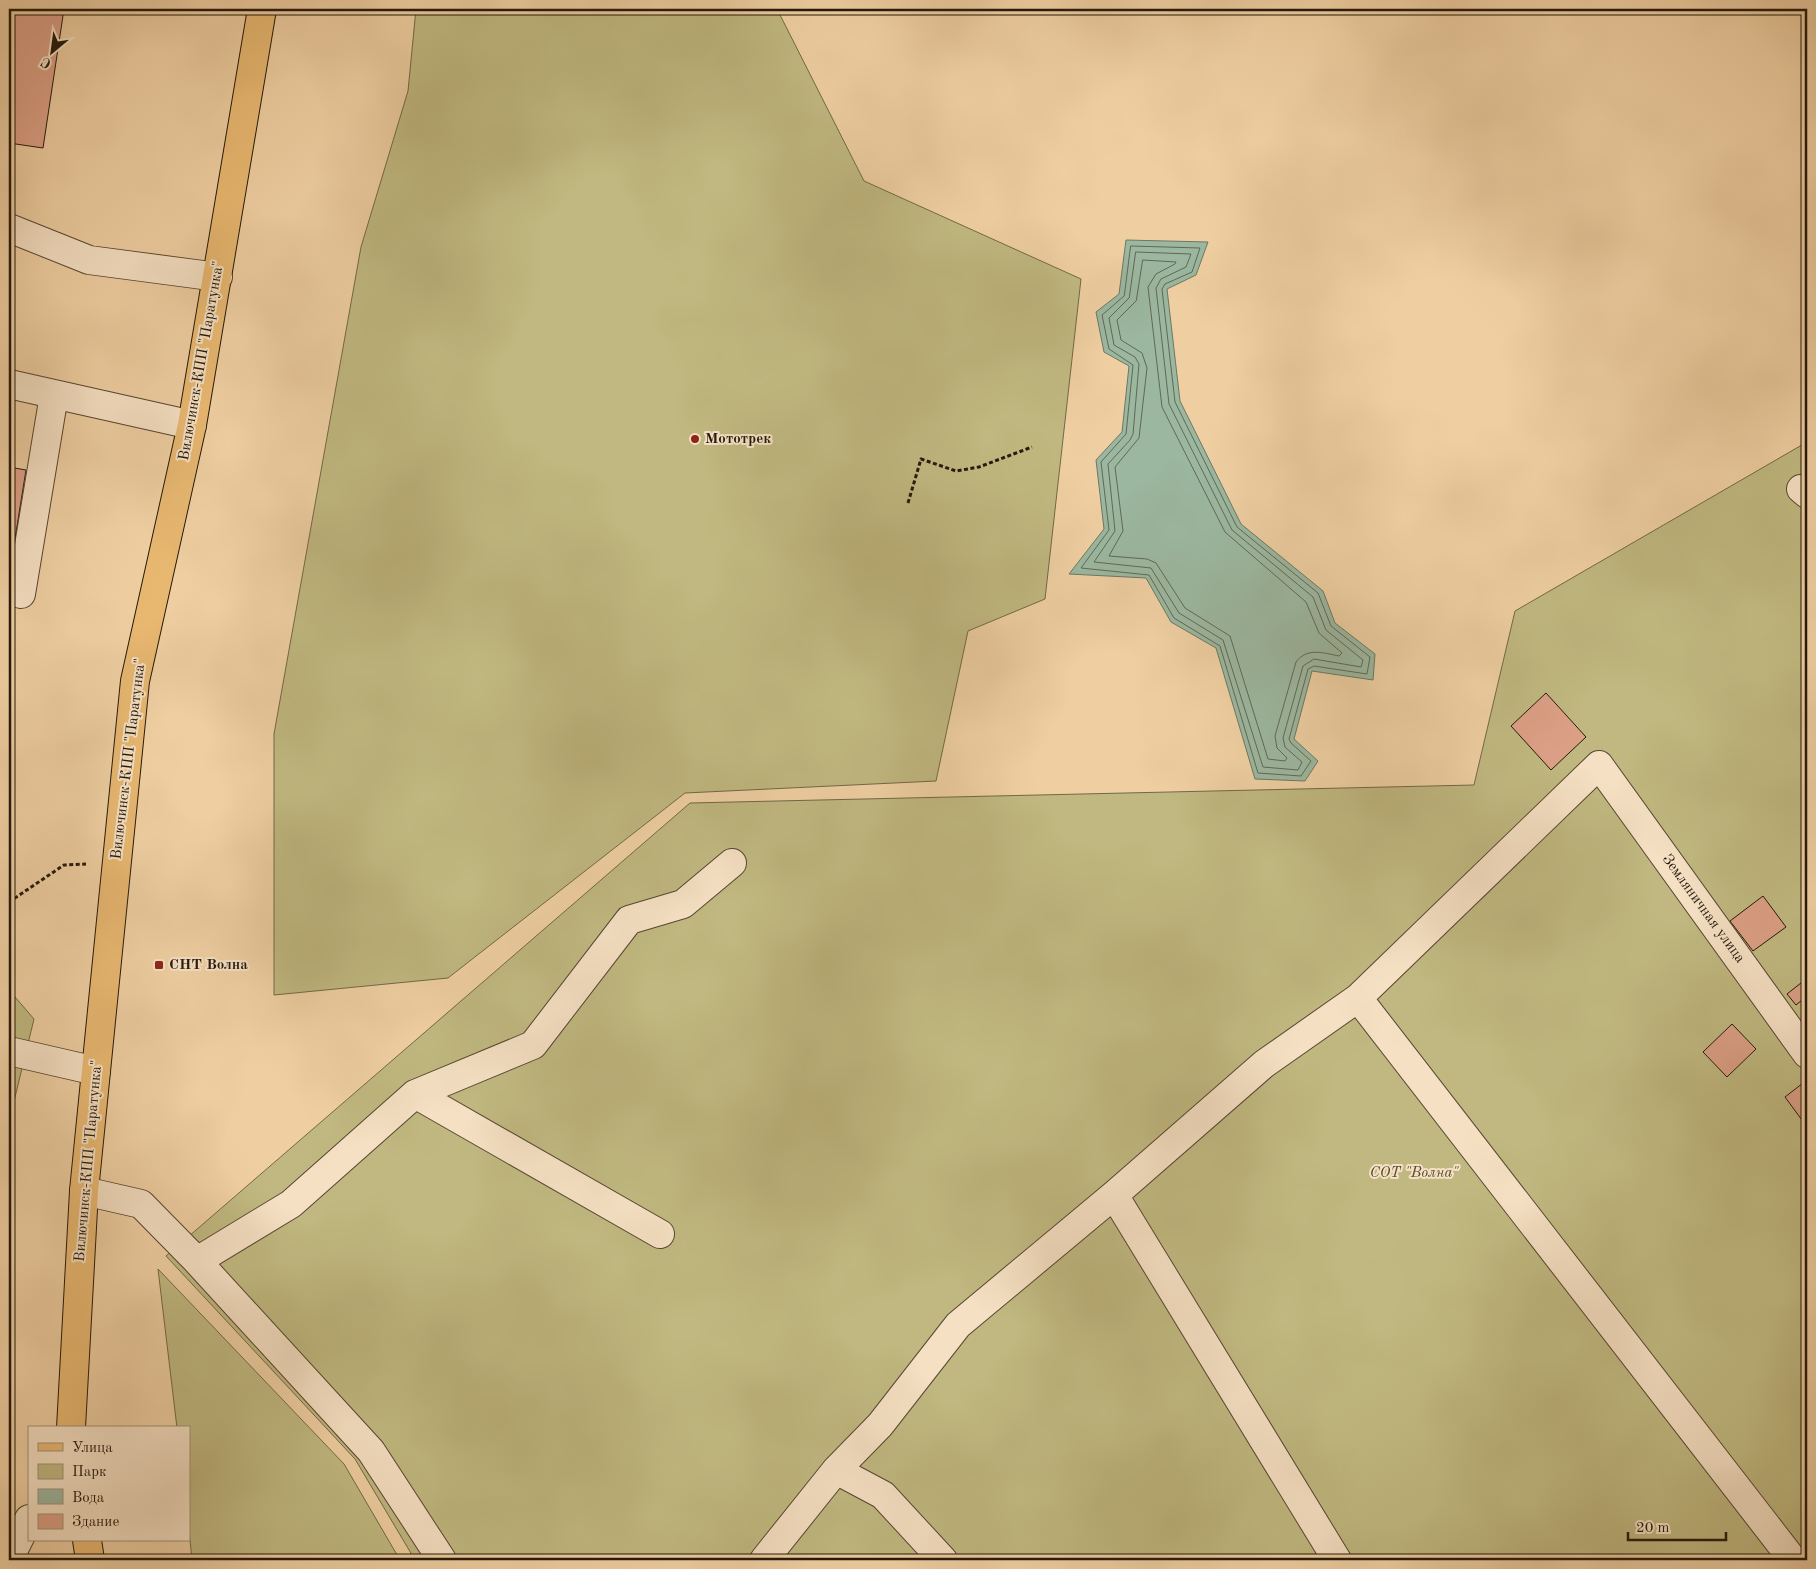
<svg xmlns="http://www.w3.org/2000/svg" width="1816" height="1569" font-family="'Old Standard TT',serif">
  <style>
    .green { fill: #c0b880; stroke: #726846 }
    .water { fill: #9bb7a0; stroke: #6b7865 }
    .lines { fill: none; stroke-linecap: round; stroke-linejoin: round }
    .shore { stroke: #606856; stroke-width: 1 }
    .building { fill: #dca086; stroke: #24190c }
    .minor-casing { stroke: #574632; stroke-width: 30 }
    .major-casing { stroke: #24190c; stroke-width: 30 }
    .path { stroke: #24190c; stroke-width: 3; stroke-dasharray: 4 2.5; stroke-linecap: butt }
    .minor { stroke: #f5e0c3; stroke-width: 28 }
    .major { stroke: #e8b871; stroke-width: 28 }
    .poi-dot { fill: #8f2418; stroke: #f5e0c3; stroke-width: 2 }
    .labels { text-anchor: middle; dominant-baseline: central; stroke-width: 4; stroke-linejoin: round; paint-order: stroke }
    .street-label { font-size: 15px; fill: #24190c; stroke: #f5e0c3 }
    .poi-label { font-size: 15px; font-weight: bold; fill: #24190c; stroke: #f5e0c3; text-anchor: start }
    .park-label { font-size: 15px; font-style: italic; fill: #53492f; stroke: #f5e0c3 }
  </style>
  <rect width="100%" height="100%" fill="#efcfa2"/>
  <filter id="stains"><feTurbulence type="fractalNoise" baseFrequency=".004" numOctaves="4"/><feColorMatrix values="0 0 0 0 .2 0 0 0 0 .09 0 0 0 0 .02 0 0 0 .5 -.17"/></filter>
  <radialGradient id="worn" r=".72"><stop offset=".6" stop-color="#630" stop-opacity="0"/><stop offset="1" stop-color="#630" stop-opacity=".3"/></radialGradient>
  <path class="green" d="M 416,9 L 777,9 L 864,181 L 1081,279 L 1045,599 L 968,631 L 936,781 L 685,793 L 448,978 L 274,995 L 274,734 L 361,247 L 408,91 Z
    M 1807,442 L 1807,1560 L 415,1560 L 355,1459 L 166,1256 L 690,803 L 1474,785 L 1515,611 Z
    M 9,990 L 34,1019 L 9,1122 Z
    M 158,1269 L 344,1464 L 400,1560 L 192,1560 L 189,1530 L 189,1428 L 177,1428 Z"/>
  <path class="water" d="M 1126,240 L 1208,242 L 1196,275 L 1167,289 L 1180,401 L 1241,524 L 1323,591 L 1335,623 L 1375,654 L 1373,680 L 1312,671 L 1294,739 L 1318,761 L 1305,781 L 1255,779 L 1216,648 L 1171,622 L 1146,578 L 1069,574 L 1104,529 L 1096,460 L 1122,432 L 1129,366 L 1104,352 L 1096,312 L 1119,294 Z"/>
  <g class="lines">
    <path class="shore" d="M 1131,246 L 1200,248 L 1192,272 L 1165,284 L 1162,289 L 1175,402 L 1237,527 L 1318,593 L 1331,626 L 1370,657 L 1367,674 L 1314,666 L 1308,669 L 1289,739 L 1291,743 L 1311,761 L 1301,776 L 1258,773 L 1220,646 L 1174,618 L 1149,575 L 1081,568 L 1109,530 L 1101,462 L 1126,434 L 1133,365 L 1109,349 L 1102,315 L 1124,296 Z
      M 1136,252 L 1191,254 L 1186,267 L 1161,279 L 1156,288 L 1169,404 L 1232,530 L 1313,597 L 1326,630 L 1363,660 L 1361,667 L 1314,659 L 1303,666 L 1283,738 L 1285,747 L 1302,762 L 1298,770 L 1263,767 L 1223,640 L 1179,613 L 1151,568 L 1094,562 L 1115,531 L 1108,464 L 1130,440 L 1133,434 L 1139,364 L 1135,357 L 1114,345 L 1109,318 L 1129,298 Z
      M 1143,260 L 1176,262 L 1175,264 L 1156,274 L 1148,287 L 1162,407 L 1225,532 L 1306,602 L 1319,633 L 1342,653 L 1339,656 C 1324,653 1307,647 1296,662 L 1275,736 L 1277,748 L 1287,758 L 1285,761 L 1268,759 L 1230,636 L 1185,608 L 1156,563 L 1147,559 L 1109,556 L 1123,531 L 1115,467 L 1139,438 L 1147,368 L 1142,353 L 1121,340 L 1117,320 L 1136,301 Z"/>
  </g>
  <path class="building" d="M 9,9 L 64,9 L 43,148 L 9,143 Z
    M 9,467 L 26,470 L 9,576 Z
    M 1546,693 L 1586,737 L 1551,770 L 1511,726 Z
    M 1763,896 L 1786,927 L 1753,951 L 1730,921 Z
    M 1806,979 L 1807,996 L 1796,1005 L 1787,994 Z
    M 1732,1024 L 1756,1049 L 1727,1077 L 1703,1052 Z
    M 1807,1080 L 1807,1127 L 1785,1097 Z"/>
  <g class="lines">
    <defs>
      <path id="minor" d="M 9,228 L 89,260 L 218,277
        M 9,384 L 192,425
        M 1801,489 L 1807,494
        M 21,594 L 54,395
        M 1358,998 L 1793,1560
        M 9,1051 L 96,1071
        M 415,1094 L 660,1234
        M 84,1191 L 141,1204 L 197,1261 L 371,1451 L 442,1560
        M 1114,1195 L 1337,1560
        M 197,1261 L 291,1204 L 415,1094 L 533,1045 L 629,920 L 683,904 L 732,863
        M 836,1470 L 883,1495 L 943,1560
        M 9,1559 L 29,1519
        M 764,1560 L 836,1470 L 880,1425 L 958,1325 L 1114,1195 L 1264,1064 L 1358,998 L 1599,765 L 1807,1054"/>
      <path id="major" d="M 71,1428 L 84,1191 L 135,681 L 192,425 L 262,9
        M 87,1540 L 90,1560"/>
    </defs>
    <use href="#minor" class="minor-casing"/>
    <use href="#major" class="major-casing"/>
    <path class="path" d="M 908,503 L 921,459 L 956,471 L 979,467 L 1032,447
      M 9,902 L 64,865 L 86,864"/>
    <use href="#minor" class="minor"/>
    <use href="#major" class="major"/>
  </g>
  <g class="poi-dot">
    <circle cx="695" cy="439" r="5"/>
    <rect x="154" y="960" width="10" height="10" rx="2.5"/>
  </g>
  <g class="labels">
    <g class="street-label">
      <text transform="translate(202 361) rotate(-80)">Вилючинск-КПП "Паратунка"</text>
      <text transform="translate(129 759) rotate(-83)">Вилючинск-КПП "Паратунка"</text>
      <text transform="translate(1703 909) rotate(54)">Земляничная улица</text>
      <text transform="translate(89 1161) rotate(-85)">Вилючинск-КПП "Паратунка"</text>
    </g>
    <g class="poi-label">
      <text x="705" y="439">Мототрек</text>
      <text x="169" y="965">СНТ Волна</text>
    </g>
    <g class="park-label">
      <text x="1414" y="1173">СОТ "Волна"</text>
    </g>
  </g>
  <rect width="1816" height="1569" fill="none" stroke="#efcfa2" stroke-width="30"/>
  <rect x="10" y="10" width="1796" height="1549" fill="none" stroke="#24190c" stroke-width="2.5"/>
  <rect x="15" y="15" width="1786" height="1539" fill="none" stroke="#24190c"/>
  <rect x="28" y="1426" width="162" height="115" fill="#f5e0c3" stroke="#a1907a"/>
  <rect x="38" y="1443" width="25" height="8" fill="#e8b871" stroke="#a1907a"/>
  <text x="72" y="1452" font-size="15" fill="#24190c">Улица</text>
  <rect x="38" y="1464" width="25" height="15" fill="#c0b880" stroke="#a1907a"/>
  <text x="72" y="1476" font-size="15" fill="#24190c">Парк</text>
  <rect x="38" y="1489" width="25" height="15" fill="#9bb7a0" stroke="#a1907a"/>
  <text x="72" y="1502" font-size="15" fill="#24190c">Вода</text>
  <rect x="38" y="1514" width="25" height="15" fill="#dca086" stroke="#a1907a"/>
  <text x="72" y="1526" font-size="15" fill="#24190c">Здание</text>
  <g transform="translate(52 52) rotate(209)" stroke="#f5e0c3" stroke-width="4" paint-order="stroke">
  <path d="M0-4L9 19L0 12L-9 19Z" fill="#24190c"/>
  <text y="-8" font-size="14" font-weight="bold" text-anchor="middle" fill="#24190c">С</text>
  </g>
  <path d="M1628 1532v8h98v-8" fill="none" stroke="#24190c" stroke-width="2.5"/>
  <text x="1636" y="1532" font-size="15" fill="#24190c" stroke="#f5e0c3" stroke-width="4" paint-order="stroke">20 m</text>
  <rect width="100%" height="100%" filter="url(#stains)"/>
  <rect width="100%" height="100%" fill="url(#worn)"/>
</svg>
